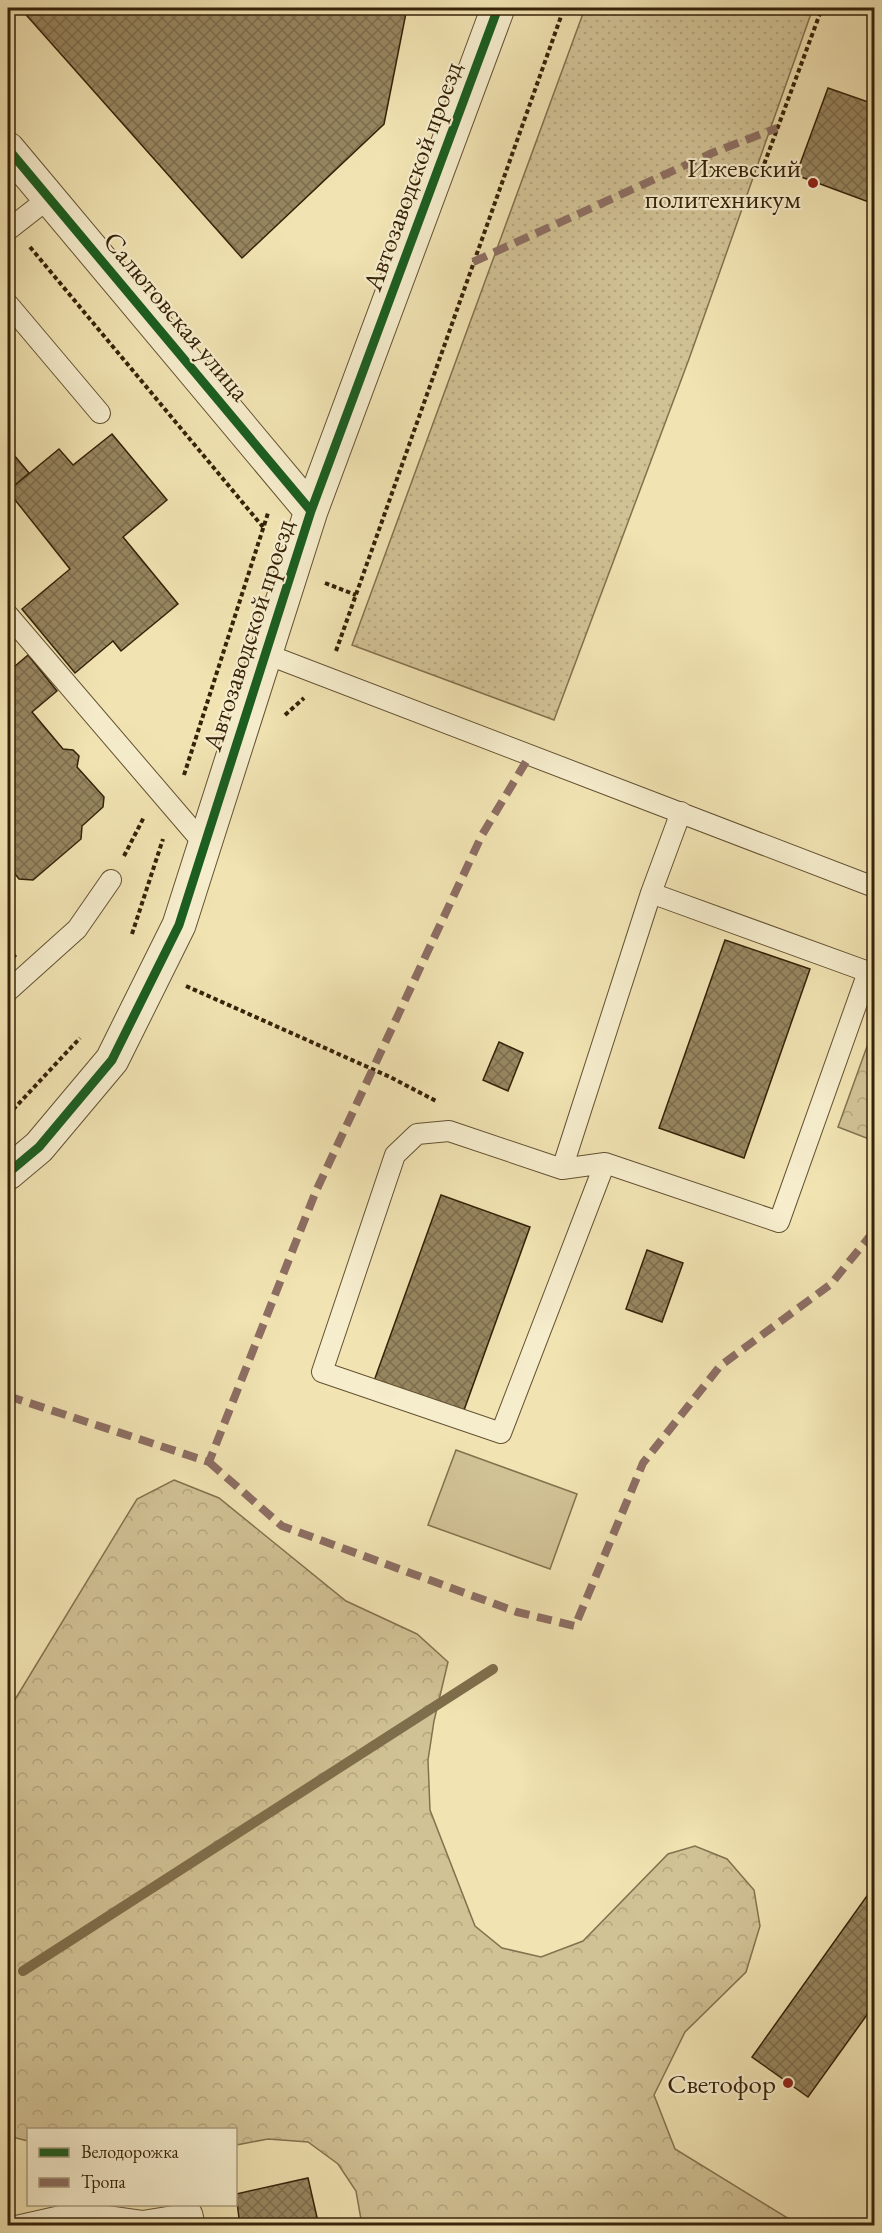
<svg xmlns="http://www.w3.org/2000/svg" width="882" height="2233" font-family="'EB Garamond',serif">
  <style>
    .grass { fill: url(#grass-dots); stroke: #83724e; stroke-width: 1.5 }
    .forest { fill: url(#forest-crowns); stroke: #83724e; stroke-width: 1.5 }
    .pitch { fill: #d1c295; stroke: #83724e; stroke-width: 1.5 }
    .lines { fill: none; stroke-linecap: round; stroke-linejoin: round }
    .stream { stroke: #7f6e4b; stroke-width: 10 }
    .building { fill: url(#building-cross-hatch); stroke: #352208; stroke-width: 1.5 }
    .service-casing { stroke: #645232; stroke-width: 22 }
    .minor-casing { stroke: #645232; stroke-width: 35 }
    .path { stroke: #352208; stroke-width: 4; stroke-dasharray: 4.5 3; stroke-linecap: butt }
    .service { stroke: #f6edcd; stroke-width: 20 }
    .minor { stroke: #f6edcd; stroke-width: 33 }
    .quiet { stroke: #8d6e63; stroke-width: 8; stroke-dasharray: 15 8; stroke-linecap: butt }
    .cycleway-casing { stroke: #f6edcd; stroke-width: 13 }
    .cycleway { stroke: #1b5e20; stroke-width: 9 }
    .poi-dot { fill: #8f2418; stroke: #f6edcd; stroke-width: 2 }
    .labels { text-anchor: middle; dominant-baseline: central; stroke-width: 4.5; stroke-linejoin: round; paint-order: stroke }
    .poi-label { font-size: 27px; fill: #352208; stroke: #f6edcd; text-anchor: end }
    .street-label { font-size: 27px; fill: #352208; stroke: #f6edcd }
  </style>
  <defs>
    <pattern id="grass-dots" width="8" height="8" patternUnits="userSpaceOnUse" patternTransform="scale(1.5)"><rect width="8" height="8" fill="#d1c295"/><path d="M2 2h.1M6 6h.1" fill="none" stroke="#b4a67f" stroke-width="1.8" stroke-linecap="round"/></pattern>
    <pattern id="forest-crowns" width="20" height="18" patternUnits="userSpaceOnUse" patternTransform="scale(1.5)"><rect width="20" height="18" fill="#d1c295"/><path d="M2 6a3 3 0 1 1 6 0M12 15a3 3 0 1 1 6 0" fill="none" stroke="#b4a67f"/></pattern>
    <pattern id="building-cross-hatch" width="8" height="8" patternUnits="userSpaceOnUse" patternTransform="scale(1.5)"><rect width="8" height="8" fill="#978660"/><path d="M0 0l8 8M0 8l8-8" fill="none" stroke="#7c6d4d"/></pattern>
  </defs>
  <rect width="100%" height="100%" fill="#f1e3b2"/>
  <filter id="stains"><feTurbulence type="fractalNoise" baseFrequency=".00333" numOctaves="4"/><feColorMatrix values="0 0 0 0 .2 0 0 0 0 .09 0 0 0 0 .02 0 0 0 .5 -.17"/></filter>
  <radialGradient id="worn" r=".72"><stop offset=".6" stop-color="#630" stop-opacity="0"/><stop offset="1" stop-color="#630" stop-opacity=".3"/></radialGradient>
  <path class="grass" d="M 585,8 L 813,8 L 689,359 L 554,720 L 352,645 Z"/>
  <path class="forest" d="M 874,1027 L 874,1141 L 838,1127 Z
    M 174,1480 L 219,1498 L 346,1601 L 417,1634 L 448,1662 L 434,1721 L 428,1760 L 430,1810 L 475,1926 L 502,1948 L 541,1957 L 583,1941 L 668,1854 L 695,1846 L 727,1859 L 754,1890 L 760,1926 L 746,1972 L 685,2032 L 654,2095 L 675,2149 L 799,2225 L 362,2225 L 356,2191 L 338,2164 L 308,2142 L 268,2139 L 236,2145 L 236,2130 L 28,2130 L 28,2141 L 8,2136 L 8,1711 L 137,1499 Z"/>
  <path class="pitch" d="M 456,1450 L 577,1494 L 550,1569 L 428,1525 Z"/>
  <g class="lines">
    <path class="stream" d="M 23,1971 L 493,1669"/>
  </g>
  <path class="building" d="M 20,8 L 407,8 L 384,124 L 242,258 Z
    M 828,88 L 874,104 L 874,204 L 796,175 Z
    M 112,434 L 167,500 L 123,537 L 178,604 L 121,651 L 113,641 L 75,673 L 22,609 L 70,569 L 8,491 L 59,449 L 73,465 Z
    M 8,448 L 29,473 L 8,491 Z
    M 28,655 L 57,691 L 32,712 L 63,749 L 73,750 L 79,756 L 77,767 L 104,797 L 103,807 L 82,826 L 81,839 L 33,880 L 19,879 L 8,865 L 8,672 Z
    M 725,940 L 810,969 L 744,1158 L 659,1128 Z
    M 8,946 L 16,956 L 8,964 Z
    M 499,1042 L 523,1053 L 508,1091 L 483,1080 Z
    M 441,1195 L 530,1227 L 463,1413 L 374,1381 Z
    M 647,1250 L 683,1263 L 662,1322 L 626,1309 Z
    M 871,1578 L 874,1578 L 874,1723 L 873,1723 Z
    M 874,1886 L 874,2005 L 808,2097 L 752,2057 Z
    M 308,2178 L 319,2226 L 240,2226 L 236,2194 Z"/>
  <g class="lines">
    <defs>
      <path id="service" d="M 8,230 L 49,198
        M 8,304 L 100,413
        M 8,615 L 205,845
        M 266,654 L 874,887
        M 681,812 L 651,893 L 562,1169 L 605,1163 L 779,1222 L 868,972
        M 651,893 L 874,974
        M 8,991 L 77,929 L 111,880
        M 562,1169 L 449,1131 L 417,1134 L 395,1155 L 322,1372 L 501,1433 L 605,1163
        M 16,2226 L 78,2212 L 142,2221 L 192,2213 L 195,2226"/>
      <path id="minor" d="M 8,149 L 311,511
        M 8,1173 L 39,1147 L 112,1060 L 179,925 L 311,511 L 498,8"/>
    </defs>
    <use href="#service" class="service-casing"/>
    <use href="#minor" class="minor-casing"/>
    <path class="path" d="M 759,178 L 822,8
      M 30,247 L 263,527
      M 325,583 L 356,595
      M 336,651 L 564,8
      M 285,715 L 304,698
      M 184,775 L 268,513
      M 124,856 L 144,817
      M 132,934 L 163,839
      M 186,986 L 390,1077 L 438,1102
      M 8,1115 L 80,1038"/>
    <use href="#service" class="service"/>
    <use href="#minor" class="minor"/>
    <path class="quiet" d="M 473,262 L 712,153 L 777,128
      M 8,1396 L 209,1462 L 316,1191 L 482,835 L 530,755
      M 209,1462 L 282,1526 L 517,1612 L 575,1626 L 643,1463 L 720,1366 L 831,1284 L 874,1231"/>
    <defs>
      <path id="cycleway" d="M 8,149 L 311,511
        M 8,1173 L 39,1147 L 112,1060 L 179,925 L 311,511 L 498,8"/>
    </defs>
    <use href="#cycleway" class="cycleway-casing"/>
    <use href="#cycleway" class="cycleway"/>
  </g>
  <g class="poi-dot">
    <circle cx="813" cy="183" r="6"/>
    <circle cx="788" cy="2083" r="6"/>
  </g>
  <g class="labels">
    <g class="poi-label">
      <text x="801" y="167">Ижевский<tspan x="801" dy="31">политехникум</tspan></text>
      <text x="776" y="2083">Светофор</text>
    </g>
    <g class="street-label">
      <text transform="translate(412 176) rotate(-70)">Автозаводской проезд</text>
      <text transform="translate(177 316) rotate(50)">Салютовская улица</text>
      <text transform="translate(248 635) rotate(-72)">Автозаводской проезд</text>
    </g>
  </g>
  <rect width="882" height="2233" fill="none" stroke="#f1e3b2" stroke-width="30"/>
  <rect x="9" y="9" width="864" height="2215" fill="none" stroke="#352208" stroke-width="3"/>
  <rect x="15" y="15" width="852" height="2203" fill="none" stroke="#352208" stroke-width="1.5"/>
  <rect x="27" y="2128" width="210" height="78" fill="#f6edcd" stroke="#a99c7e" stroke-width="1.5"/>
  <rect x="39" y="2148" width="30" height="9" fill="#1b5e20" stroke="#a99c7e" stroke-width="1.5"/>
  <text x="81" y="2158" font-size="18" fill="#352208">Велодорожка</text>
  <rect x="39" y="2178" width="30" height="9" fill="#8d6e63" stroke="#a99c7e" stroke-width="1.5"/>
  <text x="81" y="2188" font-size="18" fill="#352208">Тропа</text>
  <rect width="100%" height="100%" filter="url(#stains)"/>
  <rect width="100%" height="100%" fill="url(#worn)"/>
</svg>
